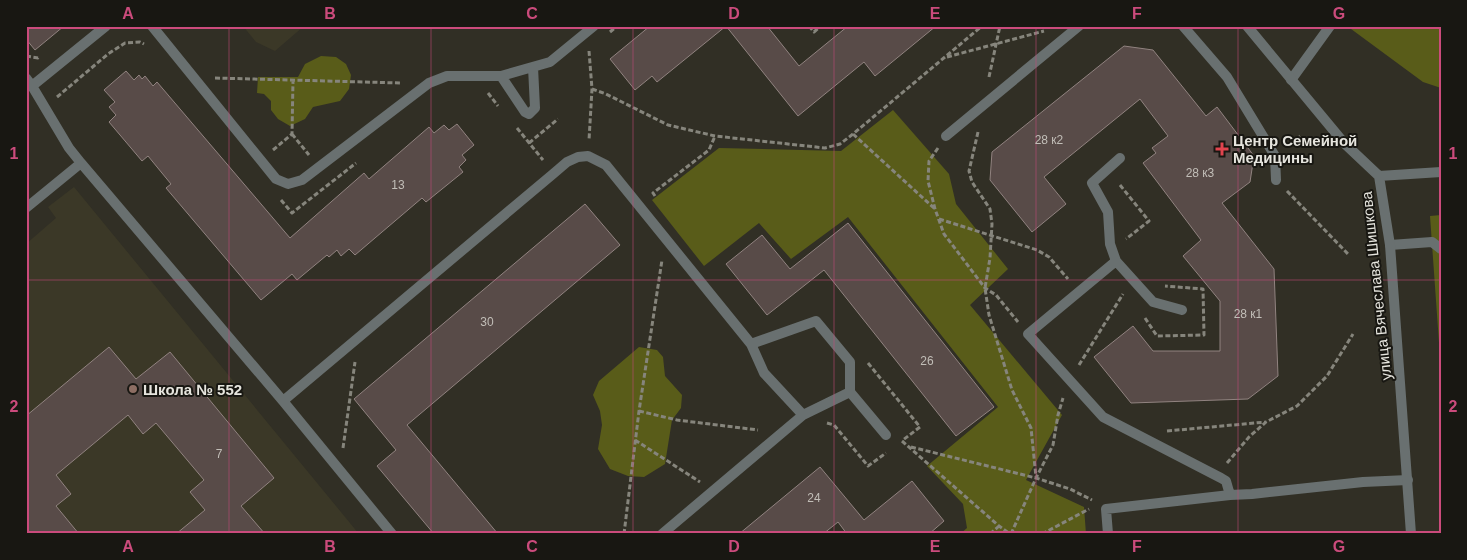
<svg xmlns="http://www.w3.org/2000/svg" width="1467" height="560" font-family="Helvetica,sans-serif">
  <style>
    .built { fill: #3b3827 }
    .green { fill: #595c19 }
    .building { fill: #584b48; stroke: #918380 }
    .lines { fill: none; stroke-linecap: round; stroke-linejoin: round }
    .path { stroke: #86857c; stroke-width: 3; stroke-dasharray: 5 2.5; stroke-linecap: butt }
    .service { stroke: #697070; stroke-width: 10 }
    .minor { stroke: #697070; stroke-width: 10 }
    .grid { fill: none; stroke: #cb4b7c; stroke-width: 1; stroke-opacity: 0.55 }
    .health-dot { fill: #e0444e; stroke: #181712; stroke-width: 2 }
    .education-dot { fill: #8d6e63; stroke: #181712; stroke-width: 2 }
    .labels { text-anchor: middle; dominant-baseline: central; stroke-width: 4; stroke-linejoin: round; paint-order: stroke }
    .number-label { font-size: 12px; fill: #c2beb8 }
    .poi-label { font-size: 15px; font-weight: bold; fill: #e6e5de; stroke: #181712; text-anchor: start }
    .street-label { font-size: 15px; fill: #e6e5de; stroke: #181712 }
    .neatline { fill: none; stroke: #cb4b7c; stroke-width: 2 }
    .grid-label { font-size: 16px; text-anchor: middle; font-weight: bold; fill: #cb4b7c }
  </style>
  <rect width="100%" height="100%" fill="#312f25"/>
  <path class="built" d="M 243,26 L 304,26 L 275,51 L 256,42 Z
    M 74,187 L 359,534 L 26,534 L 26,244 L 56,218 L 48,207 Z"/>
  <path class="green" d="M 1347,26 L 1441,26 L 1441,88 L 1423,82 Z
    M 321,56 L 336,57 L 346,64 L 351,75 L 349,89 L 340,101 L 313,107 L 305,119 L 290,126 L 278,119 L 271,110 L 271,101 L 264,94 L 257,93 L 258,77 L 298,77 L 305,64 Z
    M 893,110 L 949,174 L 956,204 L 1008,269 L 970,305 L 1062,415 L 1026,480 L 1084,507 L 1086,534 L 960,534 L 967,528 L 963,504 L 927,466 L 998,407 L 848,217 L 791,259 L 759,223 L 704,266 L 652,200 L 719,148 L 841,151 Z
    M 1441,215 L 1441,371 L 1430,216 Z
    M 639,347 L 657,350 L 663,357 L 665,376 L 682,395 L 681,408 L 672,420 L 665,464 L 644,477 L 628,476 L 610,469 L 598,449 L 602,425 L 600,411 L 593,395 L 599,381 Z"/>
  <path class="building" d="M 26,26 L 64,26 L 35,50 L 26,39 Z
    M 650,26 L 767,26 L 799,66 L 848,26 L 936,26 L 875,76 L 864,62 L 798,116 L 726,26 L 657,82 L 652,76 L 635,90 L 610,59 Z
    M 1124,46 L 1153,50 L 1206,116 L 1217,107 L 1254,156 L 1250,182 L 1222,203 L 1274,269 L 1278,376 L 1248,399 L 1131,403 L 1094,357 L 1133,326 L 1153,351 L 1220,351 L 1220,301 L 1183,256 L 1201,240 L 1143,163 L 1156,153 L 1152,148 L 1168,136 L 1140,99 L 1044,177 L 1066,204 L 1032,232 L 990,180 L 992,152 Z
    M 126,71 L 134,80 L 139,75 L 142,79 L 145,76 L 153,86 L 157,82 L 290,238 L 364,173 L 369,179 L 429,127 L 434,133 L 444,125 L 449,130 L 457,124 L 474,145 L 462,155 L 466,160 L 459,167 L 463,172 L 426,202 L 422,198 L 355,255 L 349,249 L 341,256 L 337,250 L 329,257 L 327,255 L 297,280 L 292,274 L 261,300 L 166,188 L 171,184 L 148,156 L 142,161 L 109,122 L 116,115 L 109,107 L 115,102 L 104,90 Z
    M 585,204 L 620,245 L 407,425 L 498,534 L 434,534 L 377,466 L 396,450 L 354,399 Z
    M 848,223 L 994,407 L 956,436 L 824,270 L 767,315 L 726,264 L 762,235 L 790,269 Z
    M 109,347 L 136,379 L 170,352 L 274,478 L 241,506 L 265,534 L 176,534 L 205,510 L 190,492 L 204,480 L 156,423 L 143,434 L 128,415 L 56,475 L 71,494 L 56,506 L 79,534 L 26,534 L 26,416 Z
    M 820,467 L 864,520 L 912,481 L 944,521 L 929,534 L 847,534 L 838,522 L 823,534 L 739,534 Z"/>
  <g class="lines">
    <path class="path" d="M 809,26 L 814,32 L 821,26
      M 610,32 L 617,26
      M 589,51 L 592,89 L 589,140
      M 26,56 L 38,58 L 40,56
      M 947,57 L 1044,31
      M 989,77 L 1000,26
      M 215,78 L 401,83
      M 592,89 L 606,94 L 668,125 L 715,136 L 825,148 L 840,144 L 853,134 L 982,26
      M 488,93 L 498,106
      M 57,97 L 108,54 L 125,43 L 140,42 L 144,44
      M 517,128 L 543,160
      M 978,132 L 969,171 L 972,182 L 990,209 L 992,224 L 990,258 L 985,288 L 989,315 L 1012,390 L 1031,428 L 1036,477
      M 292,134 L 309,155
      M 853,134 L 935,209
      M 529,143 L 558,119
      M 1288,146 L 1300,136
      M 938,148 L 929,161 L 928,181 L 935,209 L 944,234 L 985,288 L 996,295 L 1018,322
      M 273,150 L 292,134 L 293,80
      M 1120,185 L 1149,221 L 1126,239
      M 1287,191 L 1348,254
      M 655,196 L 653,193 L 709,150 L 715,136
      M 281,200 L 292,213 L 356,163
      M 939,219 L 1037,250 L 1049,257 L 1068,279
      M 1145,318 L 1157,336 L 1204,335 L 1203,289 L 1165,286
      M 868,363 L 920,427 L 903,440
      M 1079,365 L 1123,294
      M 639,411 L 677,420 L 758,430
      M 827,423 L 834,425 L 868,466 L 886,453
      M 1167,431 L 1266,422
      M 635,440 L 700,482
      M 902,441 L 999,526 L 1010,534
      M 911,447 L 1036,478 L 1070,489 L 1092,500
      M 343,448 L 355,362
      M 1227,463 L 1249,437 L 1266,422 L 1297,406 L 1327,376 L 1353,334
      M 624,534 L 639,411 L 662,260
      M 990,534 L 999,526
      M 1011,534 L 1036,478 L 1053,445 L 1058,415 L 1063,398
      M 1042,534 L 1089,509"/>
    <path class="service" d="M 152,26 L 276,179 L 288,184 L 302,180 L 429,83 L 447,76 L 501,76 L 550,62 L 594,26
      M 1183,26 L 1227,77 L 1275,156 L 1276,180
      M 501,76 L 525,112 L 529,114 L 535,108 L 533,67
      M 26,78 L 32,86 L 69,148 L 81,163 L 283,401 L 392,534
      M 1291,80 L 1330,26
      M 32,86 L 106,26
      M 946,136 L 1079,26
      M 1120,158 L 1092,183 L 1108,212 L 1110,244 L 1116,261 L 1153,302 L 1182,310
      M 26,208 L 81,163
      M 1390,245 L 1432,242 L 1441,249
      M 1116,261 L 1028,334 L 1103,417 L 1221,478 L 1226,481 L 1230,495
      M 751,344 L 816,321 L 850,362 L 850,392
      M 283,401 L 553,174 L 567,162 L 578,157 L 588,156 L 606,165 L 751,344 L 764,373 L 803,415 L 662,534
      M 803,415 L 850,392 L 886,435
      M 1108,534 L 1106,509 L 1230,495 L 1252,494 L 1363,482 L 1408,480"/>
    <path class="minor" d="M 1247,26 L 1344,143 L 1379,176 L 1390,245 L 1411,534
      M 1379,176 L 1441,172"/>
  </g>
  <path class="grid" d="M 229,26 L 229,534M 431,26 L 431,534M 633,26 L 633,534M 834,26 L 834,534M 1036,26 L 1036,534M 1238,26 L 1238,534M 26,280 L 1441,280"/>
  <path class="health-dot" d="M1219.5 141.5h5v5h5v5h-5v5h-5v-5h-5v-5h5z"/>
  <circle class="education-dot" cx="133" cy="389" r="5"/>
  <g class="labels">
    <g class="number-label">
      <text x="1049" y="140">28 к2</text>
      <text x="1200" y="173">28 к3</text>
      <text x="398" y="185">13</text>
      <text x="1248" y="314">28 к1</text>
      <text x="487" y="322">30</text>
      <text x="927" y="361">26</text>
      <text x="219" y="454">7</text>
      <text x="814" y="498">24</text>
    </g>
    <g class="poi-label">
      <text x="1233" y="140">Центр Семейной<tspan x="1233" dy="17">Медицины</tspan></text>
      <text x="143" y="389">Школа № 552</text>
    </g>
    <g class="street-label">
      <text transform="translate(1376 286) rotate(-96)">улица Вячеслава Шишкова</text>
    </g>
  </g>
  <rect width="1467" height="560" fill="none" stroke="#181712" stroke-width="55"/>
  <rect x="28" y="28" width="1412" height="504" class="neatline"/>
  <g class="grid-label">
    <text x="128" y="19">A</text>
    <text x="330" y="19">B</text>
    <text x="532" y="19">C</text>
    <text x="734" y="19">D</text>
    <text x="935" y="19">E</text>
    <text x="1137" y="19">F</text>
    <text x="1339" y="19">G</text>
    <text x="14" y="159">1</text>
    <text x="1453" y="159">1</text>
    <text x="14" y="412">2</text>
    <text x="1453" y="412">2</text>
    <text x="128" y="552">A</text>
    <text x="330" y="552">B</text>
    <text x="532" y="552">C</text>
    <text x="734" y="552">D</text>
    <text x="935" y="552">E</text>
    <text x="1137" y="552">F</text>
    <text x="1339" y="552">G</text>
  </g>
</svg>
